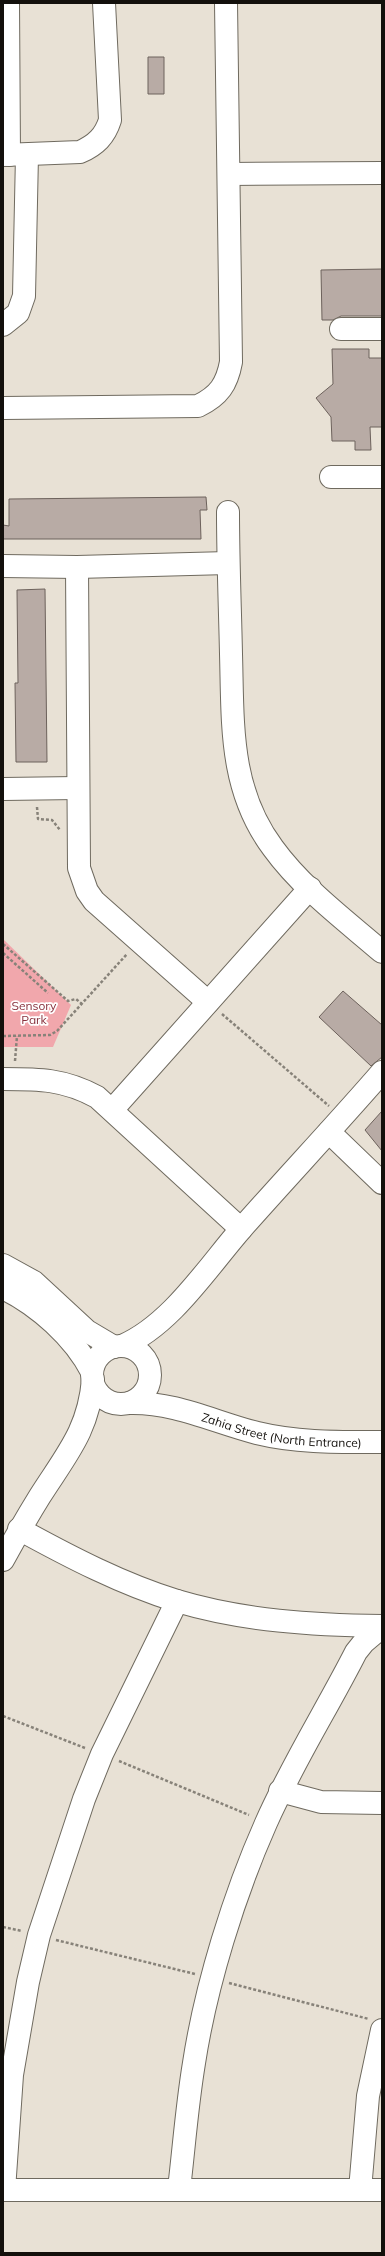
<svg xmlns="http://www.w3.org/2000/svg" width="385" height="2256" font-family="Mulish,sans-serif">
  <style>
    .green { fill: #f1a7ac }
    .building { fill: #b8aba5; stroke: #6d625c }
    .lines { fill: none; stroke-linecap: round; stroke-linejoin: round }
    .minor-casing { stroke: #6f6a5f; stroke-width: 24 }
    .path { stroke: #878279; stroke-width: 2.5; stroke-dasharray: 3 2; stroke-linecap: butt }
    .minor { stroke: #fff; stroke-width: 22 }
    .labels { text-anchor: middle; dominant-baseline: central; stroke-width: 3.5; stroke-linejoin: round; paint-order: stroke }
    .park-label { font-size: 12px; fill: #88313d; stroke: #fff }
    .street-label { font-size: 12px; fill: #13100c; stroke: #fff }
  </style>
  <rect width="100%" height="100%" fill="#e8e1d5"/>
  <path class="green" d="M 3,939 L 71,1005 L 53,1047 L 3,1047 Z"/>
  <path class="building" d="M 148,57 L 164,57 L 164,94 L 148,94 Z
    M 382,269 L 382,316 L 341,316 L 333,320 L 322,320 L 321,270 Z
    M 332,349 L 369,349 L 369,358 L 382,358 L 382,427 L 370,427 L 371,450 L 355,450 L 355,441 L 332,441 L 331,417 L 316,398 L 333,384 Z
    M 206,497 L 207,510 L 200,510 L 201,539 L 3,539 L 3,525 L 9,526 L 9,499 Z
    M 45,589 L 47,762 L 16,762 L 15,683 L 18,683 L 17,590 Z
    M 343,991 L 382,1025 L 382,1057 L 371,1066 L 319,1017 Z
    M 382,1111 L 382,1151 L 365,1130 Z"/>
  <g class="lines">
    <defs>
      <g id="minor">
        <path d="M 8,3 L 9,155"/>
        <path d="M 3,155 L 80,152 C 96,145 105,136 110,120 L 104,3"/>
        <path d="M 229,174 L 382,173"/>
        <path d="M 3,325 L 18,313 L 24,296 L 27,155"/>
        <path d="M 341,329 L 382,329"/>
        <path d="M 3,408 L 198,406 C 219,396 227,384 231,362 L 226,3"/>
        <path d="M 331,477 L 382,477"/>
        <path d="M 228,512 C 228,560 230,607 231,654 C 233,724 229,789 273,848 C 302,888 345,920 382,952"/>
        <path d="M 3,566 L 77,567 L 228,563"/>
        <path d="M 77,567 L 79,868 L 87,891 L 94,901 L 208,1002"/>
        <path d="M 3,789 L 77,788"/>
        <path d="M 3,1079 C 39,1079 64,1079 97,1097 L 241,1229"/>
        <path d="M 113,1109 L 310,888"/>
        <path d="M 329,1132 L 382,1183"/>
        <path d="M 3,1265 L 34,1282 L 87,1331 L 114,1347"/>
        <path d="M 3,1288 C 38,1305 74,1337 92,1372"/>
        <path d="M 122,1346 C 171,1325 207,1268 242,1228 C 288,1176 336,1125 382,1072"/>
        <circle cx="121" cy="1375" r="29"/>
        <path id="s1" d="M 130,1403 C 175,1402 214,1422 257,1433 C 298,1443 340,1442 382,1442"/>
        <path d="M 19,1529 C 70,1557 122,1584 177,1601 C 244,1621 313,1625 382,1626"/>
        <path d="M 3,1560 C 15,1538 27,1517 40,1496 C 66,1455 89,1430 93,1379"/>
        <path d="M 280,1791 L 321,1802 L 382,1803"/>
        <path d="M 179,2189 C 184,2147 187,2105 194,2063 C 206,1985 234,1895 266,1823 C 292,1764 327,1709 356,1652 L 364,1642 L 382,1627"/>
        <path d="M 3,2190 L 382,2190"/>
        <path d="M 4,2190 L 12,2075 L 28,1982 L 39,1935 L 84,1799 L 102,1754 L 177,1601"/>
        <path d="M 360,2190 L 368,2096 L 382,2030"/>
      </g>
    </defs>
    <use href="#minor" class="minor-casing"/>
    <path class="path" d="M 37,807 L 38,819 L 52,820 L 60,830
      M 3,944 L 68,1001 L 76,999 L 82,1004
      M 3,953 L 48,993
      M 222,1014 L 329,1106
      M 3,1036 L 50,1035 L 57,1031 L 127,954
      M 15,1061 L 17,1036
      M 3,1716 L 85,1748
      M 119,1761 L 249,1815
      M 3,1927 L 22,1931
      M 56,1940 L 195,1974
      M 229,1983 L 369,2019"/>
    <use href="#minor" class="minor"/>
  </g>
  <g class="labels">
    <g class="park-label">
      <text x="34" y="1005">Sensory<tspan x="34" dy="14">Park</tspan></text>
    </g>
    <g class="street-label">
      <text stroke="none"><textPath href="#s1" startOffset="155">Zahia Street (North Entrance)</textPath></text>
    </g>
  </g>
  <rect width="385" height="2256" fill="none" stroke="#13100c" stroke-width="8"/>
</svg>
